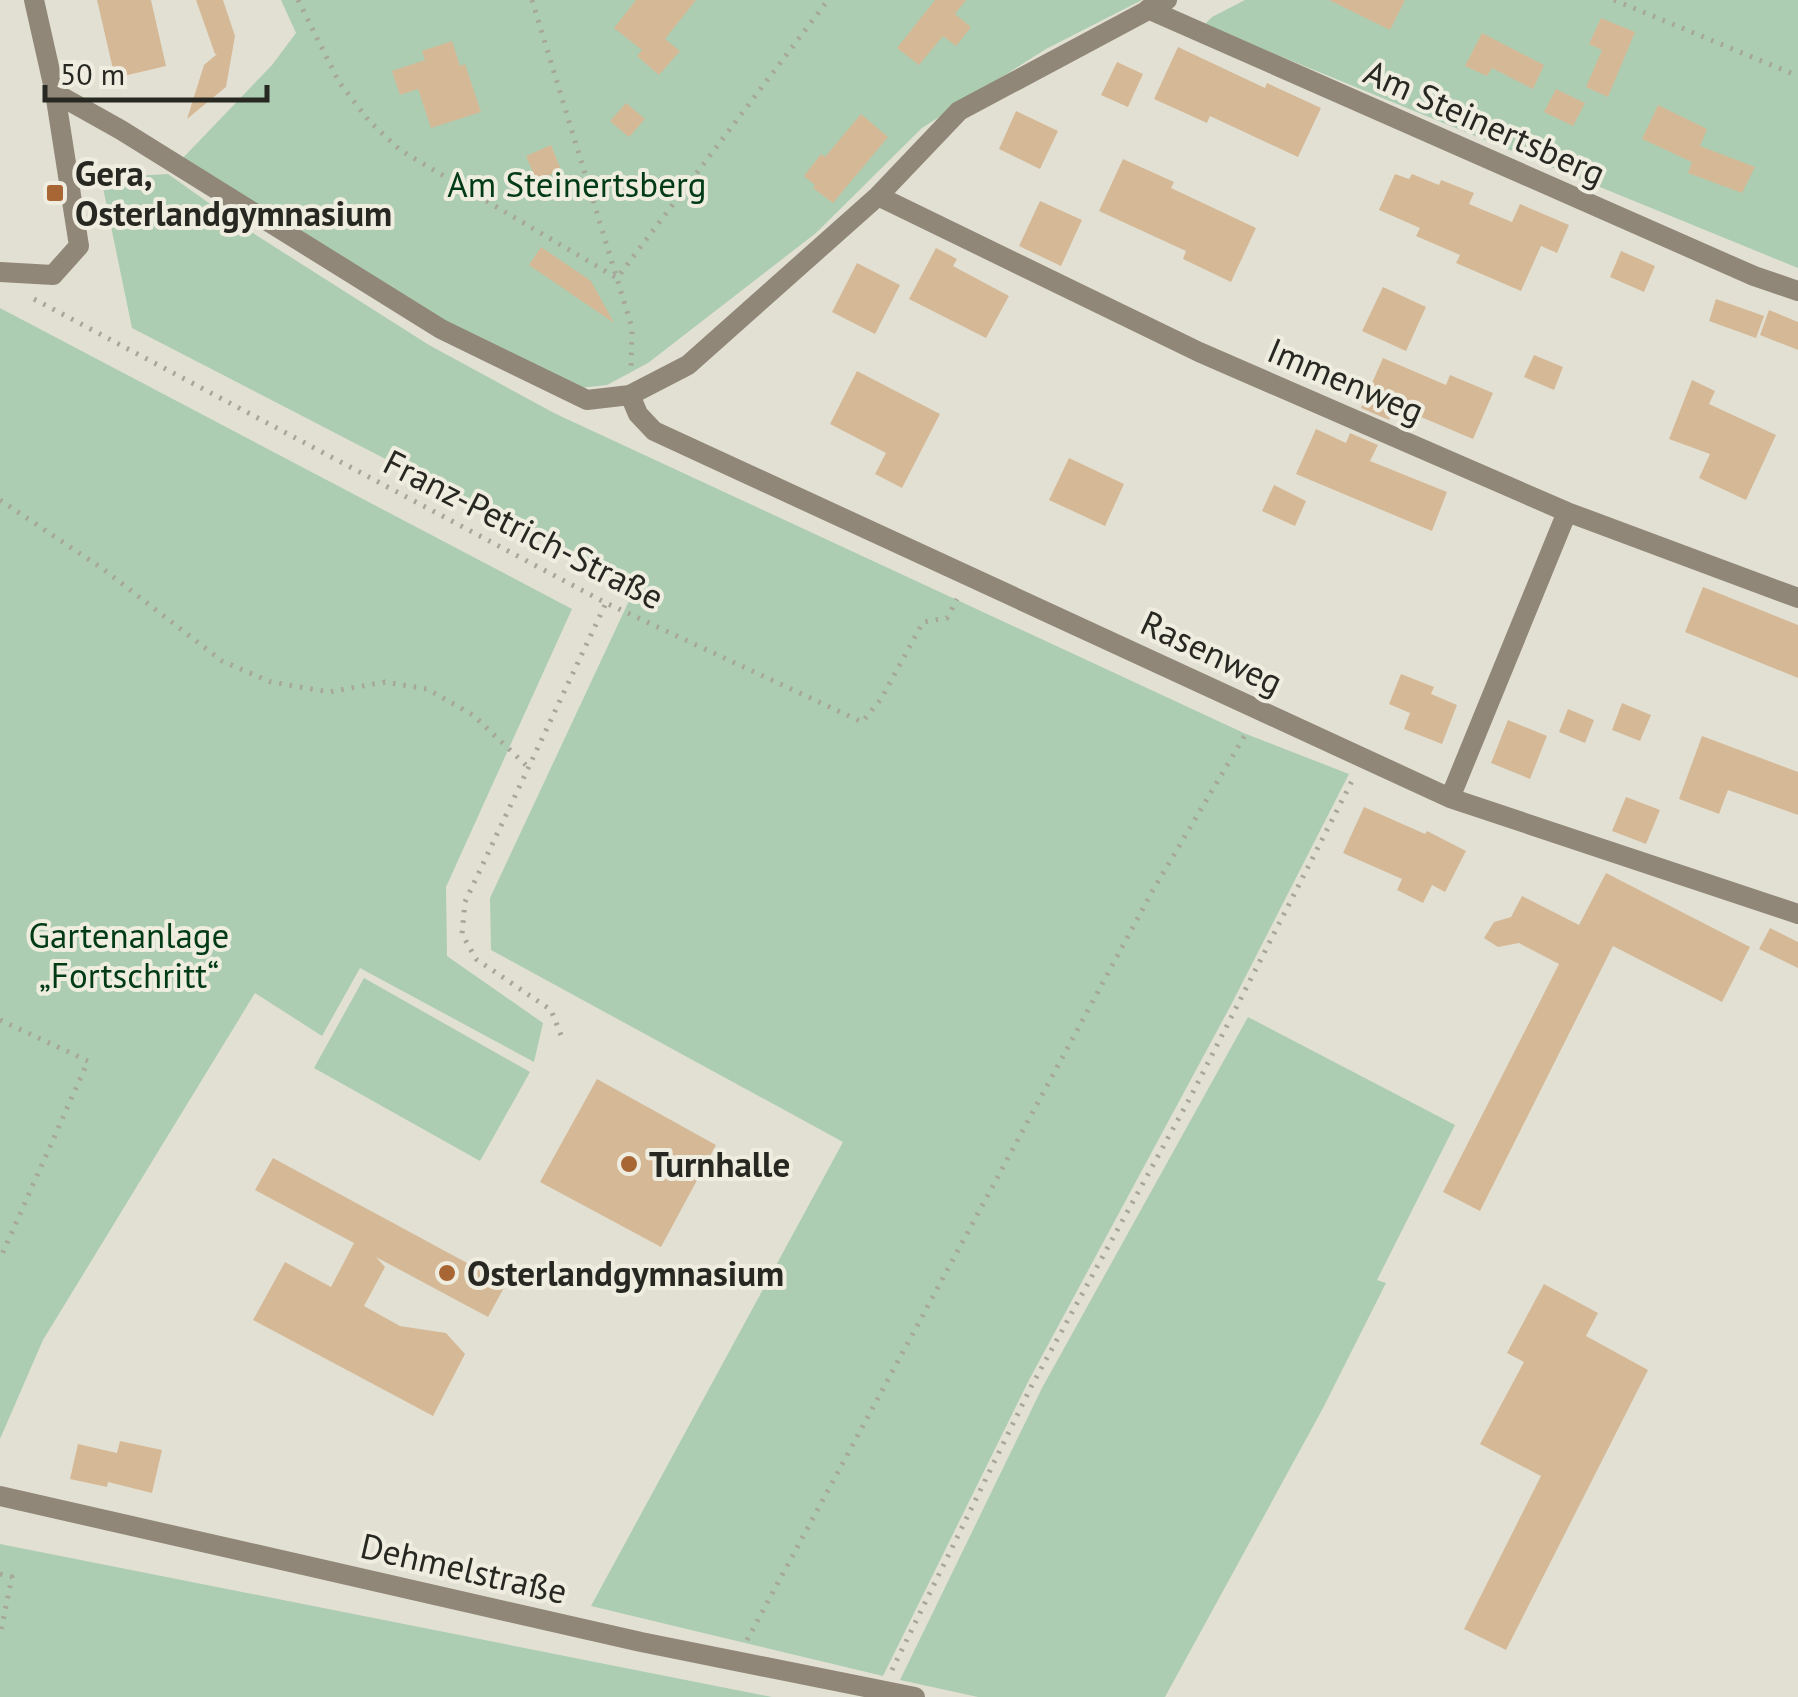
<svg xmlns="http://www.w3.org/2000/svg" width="1798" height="1697" font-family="'PT Sans',sans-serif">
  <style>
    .green { fill: #accdb2 }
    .building { fill: #d5b997 }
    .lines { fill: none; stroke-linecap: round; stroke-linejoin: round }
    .path { stroke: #a7a69b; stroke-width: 5; stroke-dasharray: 2.5 8; stroke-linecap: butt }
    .minor { stroke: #908778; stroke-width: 20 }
    .poi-dot { fill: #a96635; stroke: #efede0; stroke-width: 4 }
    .labels { text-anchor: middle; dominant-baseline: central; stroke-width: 8; stroke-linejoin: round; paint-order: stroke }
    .street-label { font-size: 35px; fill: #282823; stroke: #efede0 }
    .poi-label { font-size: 35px; font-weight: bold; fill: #282823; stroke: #efede0; text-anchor: start }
    .park-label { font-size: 35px; fill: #003b16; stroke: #efede0 }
  </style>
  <rect width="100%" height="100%" fill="#e2e0d3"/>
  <path class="green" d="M 281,0 L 1142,0 L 1046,49 L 922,128 L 816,233 L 648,363 L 607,385 L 571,389 L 445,324 L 180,161 L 272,65 L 296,33 Z
    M 1245,0 L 1798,0 L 1798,268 L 1204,25 L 1212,17 Z
    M 168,174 L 237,223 L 429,345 L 556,414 L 1246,734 L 1349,774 L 1231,1005 L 1028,1382 L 883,1676 L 591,1606 L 843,1142 L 491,950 L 490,898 L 635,588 L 132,328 L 101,178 Z
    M 0,308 L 572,609 L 446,887 L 447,956 L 543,1023 L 534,1062 L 360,968 L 322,1036 L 255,993 L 43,1340 L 0,1439 Z
    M 364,978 L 530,1072 L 480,1161 L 314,1068 Z
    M 1248,1017 L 1455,1125 L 1377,1280 L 1386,1283 L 1322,1410 L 1165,1697 L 978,1697 L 900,1680 L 1042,1388 Z
    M 0,1544 L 772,1697 L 0,1697 Z"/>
  <path class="building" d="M 97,0 L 151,0 L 166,66 L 115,78 Z
    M 196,0 L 223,0 L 235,36 L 226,87 L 187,119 L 204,65 L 217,54 L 215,54 Z
    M 636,0 L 696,0 L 665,39 L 680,51 L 659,75 L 637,56 L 642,50 L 614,28 Z
    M 935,0 L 966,0 L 955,14 L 971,27 L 956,46 L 943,36 L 919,65 L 897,48 Z
    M 1329,0 L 1405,0 L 1390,30 Z
    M 1601,18 L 1635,32 L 1608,97 L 1586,87 L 1602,50 L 1589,44 Z
    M 1482,33 L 1544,65 L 1533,89 L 1492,68 L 1487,76 L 1465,66 Z
    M 452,41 L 460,66 L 465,64 L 481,112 L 431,128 L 418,89 L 400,95 L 392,71 L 425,60 L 422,51 Z
    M 1178,47 L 1265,88 L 1267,83 L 1321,108 L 1298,157 L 1210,116 L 1207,123 L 1154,99 Z
    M 1117,62 L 1143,74 L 1128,107 L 1101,95 Z
    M 1556,89 L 1585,103 L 1573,126 L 1544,112 Z
    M 626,103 L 645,119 L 629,137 L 610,121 Z
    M 1658,105 L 1707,129 L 1700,146 L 1755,167 L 1742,193 L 1688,173 L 1692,162 L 1642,139 Z
    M 1016,111 L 1058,131 L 1040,169 L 999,149 Z
    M 861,114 L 888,137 L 833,203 L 813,188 L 815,185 L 804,176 L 821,154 L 825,157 Z
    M 551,145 L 561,170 L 537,181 L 526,156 Z
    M 1123,159 L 1174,182 L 1171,188 L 1256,228 L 1231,282 L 1183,259 L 1186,251 L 1099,211 Z
    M 1395,174 L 1409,179 L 1412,174 L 1439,185 L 1441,180 L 1474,193 L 1469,204 L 1512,222 L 1520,204 L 1569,225 L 1557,253 L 1541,246 L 1521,291 L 1456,263 L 1460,255 L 1416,236 L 1420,228 L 1379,210 Z
    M 1040,201 L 1082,220 L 1061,266 L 1019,246 Z
    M 541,247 L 591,281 L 614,323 L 529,265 Z
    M 936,248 L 957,259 L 953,266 L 1009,296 L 986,338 L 909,299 Z
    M 1621,251 L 1655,266 L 1644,292 L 1610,277 Z
    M 857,263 L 900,285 L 875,334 L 832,312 Z
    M 1383,287 L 1426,307 L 1406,351 L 1362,331 Z
    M 1716,299 L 1764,316 L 1756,338 L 1709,321 Z
    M 1769,310 L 1798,322 L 1798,350 L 1760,335 Z
    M 1534,355 L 1563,367 L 1554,390 L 1524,377 Z
    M 1383,358 L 1446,385 L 1450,375 L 1493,393 L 1473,439 L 1395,406 L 1389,420 L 1361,408 Z
    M 857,371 L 940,414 L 902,488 L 875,474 L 886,453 L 830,424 Z
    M 1692,380 L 1715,391 L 1709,404 L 1776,435 L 1746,500 L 1699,478 L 1710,454 L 1669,439 Z
    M 1316,429 L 1346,443 L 1350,433 L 1378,445 L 1370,461 L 1447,492 L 1432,531 L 1296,474 Z
    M 1069,458 L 1124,484 L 1105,526 L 1049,500 Z
    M 1274,485 L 1306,501 L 1295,526 L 1262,511 Z
    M 1703,587 L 1798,625 L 1798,678 L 1685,632 Z
    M 1401,674 L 1434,687 L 1431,694 L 1457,705 L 1442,744 L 1404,729 L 1410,713 L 1389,704 Z
    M 1622,703 L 1651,715 L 1640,741 L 1612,730 Z
    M 1568,709 L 1594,720 L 1585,743 L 1559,732 Z
    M 1508,720 L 1547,736 L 1530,779 L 1491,763 Z
    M 1702,736 L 1798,772 L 1798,815 L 1728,790 L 1719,814 L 1679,799 Z
    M 1626,797 L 1660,810 L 1646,844 L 1612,831 Z
    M 1364,807 L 1425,834 L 1427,831 L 1466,851 L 1445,892 L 1432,885 L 1423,903 L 1397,890 L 1402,879 L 1343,853 Z
    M 1606,873 L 1750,947 L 1722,1002 L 1613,946 L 1480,1211 L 1443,1192 L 1559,964 L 1519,943 L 1498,947 L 1484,938 L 1494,922 L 1511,917 L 1522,896 L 1579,925 Z
    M 1770,928 L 1798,942 L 1798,968 L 1759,949 Z
    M 597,1079 L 716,1145 L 661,1247 L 540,1182 Z
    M 273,1158 L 506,1284 L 488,1317 L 376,1257 L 385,1267 L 364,1306 L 400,1326 L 446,1333 L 465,1354 L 433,1416 L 253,1320 L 285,1262 L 331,1287 L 354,1243 L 255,1190 Z
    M 1544,1284 L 1598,1313 L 1586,1336 L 1648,1370 L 1506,1650 L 1464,1629 L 1541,1476 L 1480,1444 L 1524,1362 L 1507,1353 Z
    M 120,1441 L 162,1450 L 152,1493 L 108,1482 L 107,1487 L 70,1479 L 78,1444 L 117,1453 Z"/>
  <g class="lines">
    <path class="path" d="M 298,0 L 339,82 L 369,121 L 400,150 L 617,278 L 828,0
      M 532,0 L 632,328 L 631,367
      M 1614,0 L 1798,76
      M 34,299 L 606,603 L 862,722 L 881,699 L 923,622 L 947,618 L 957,599
      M 0,500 L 103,569 L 222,661 L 271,682 L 329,692 L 385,682 L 427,689 L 473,715 L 529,768
      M 0,1020 L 88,1061 L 0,1259
      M 561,1035 L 551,1010 L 476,959 L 462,934 L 465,902 L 606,603
      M 0,1574 L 12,1577 L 0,1635
      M 747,1640 L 1153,890 L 1248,730
      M 892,1670 L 1031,1387 L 1191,1096 L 1353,779"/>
    <path class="minor" d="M 1148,9 L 1754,276 L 1798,291
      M 55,93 L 121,130 L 441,329 L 587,400 L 630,395 L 688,365 L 878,196 L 959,111 L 1167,0
      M 878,196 L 1199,352 L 1567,512 L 1798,598
      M 0,272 L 53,275 L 79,246 L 55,93 L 34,0
      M 630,395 L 638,414 L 654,431 L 1450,798 L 1798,914
      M 1450,798 L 1567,512
      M 0,1496 L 641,1642 L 915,1697"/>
  </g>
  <g class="poi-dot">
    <rect x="45" y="183" width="20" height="20" rx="5"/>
    <circle cx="629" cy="1164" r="10"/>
    <circle cx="447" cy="1273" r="10"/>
  </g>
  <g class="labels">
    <g class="street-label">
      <text transform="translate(1485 122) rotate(24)">Am Steinertsberg</text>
      <text transform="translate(1346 380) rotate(23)">Immenweg</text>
      <text transform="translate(524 529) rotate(27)">Franz-Petrich-Straße</text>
      <text transform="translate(1212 652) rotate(25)">Rasenweg</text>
      <text transform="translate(464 1568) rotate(13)">Dehmelstraße</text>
    </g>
    <g class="poi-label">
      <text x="75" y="173">Gera,<tspan x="75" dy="40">Osterlandgymnasium</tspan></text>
      <text x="649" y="1164">Turnhalle</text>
      <text x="467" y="1273">Osterlandgymnasium</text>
    </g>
    <g class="park-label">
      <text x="577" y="184">Am Steinertsberg</text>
      <text x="129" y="935">Gartenanlage<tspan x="129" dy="40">„Fortschritt“</tspan></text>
    </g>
  </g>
  <path d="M45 85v15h222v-15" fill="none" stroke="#282823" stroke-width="5"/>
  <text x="60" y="85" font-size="30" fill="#282823" stroke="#efede0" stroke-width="8" paint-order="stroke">50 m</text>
</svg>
